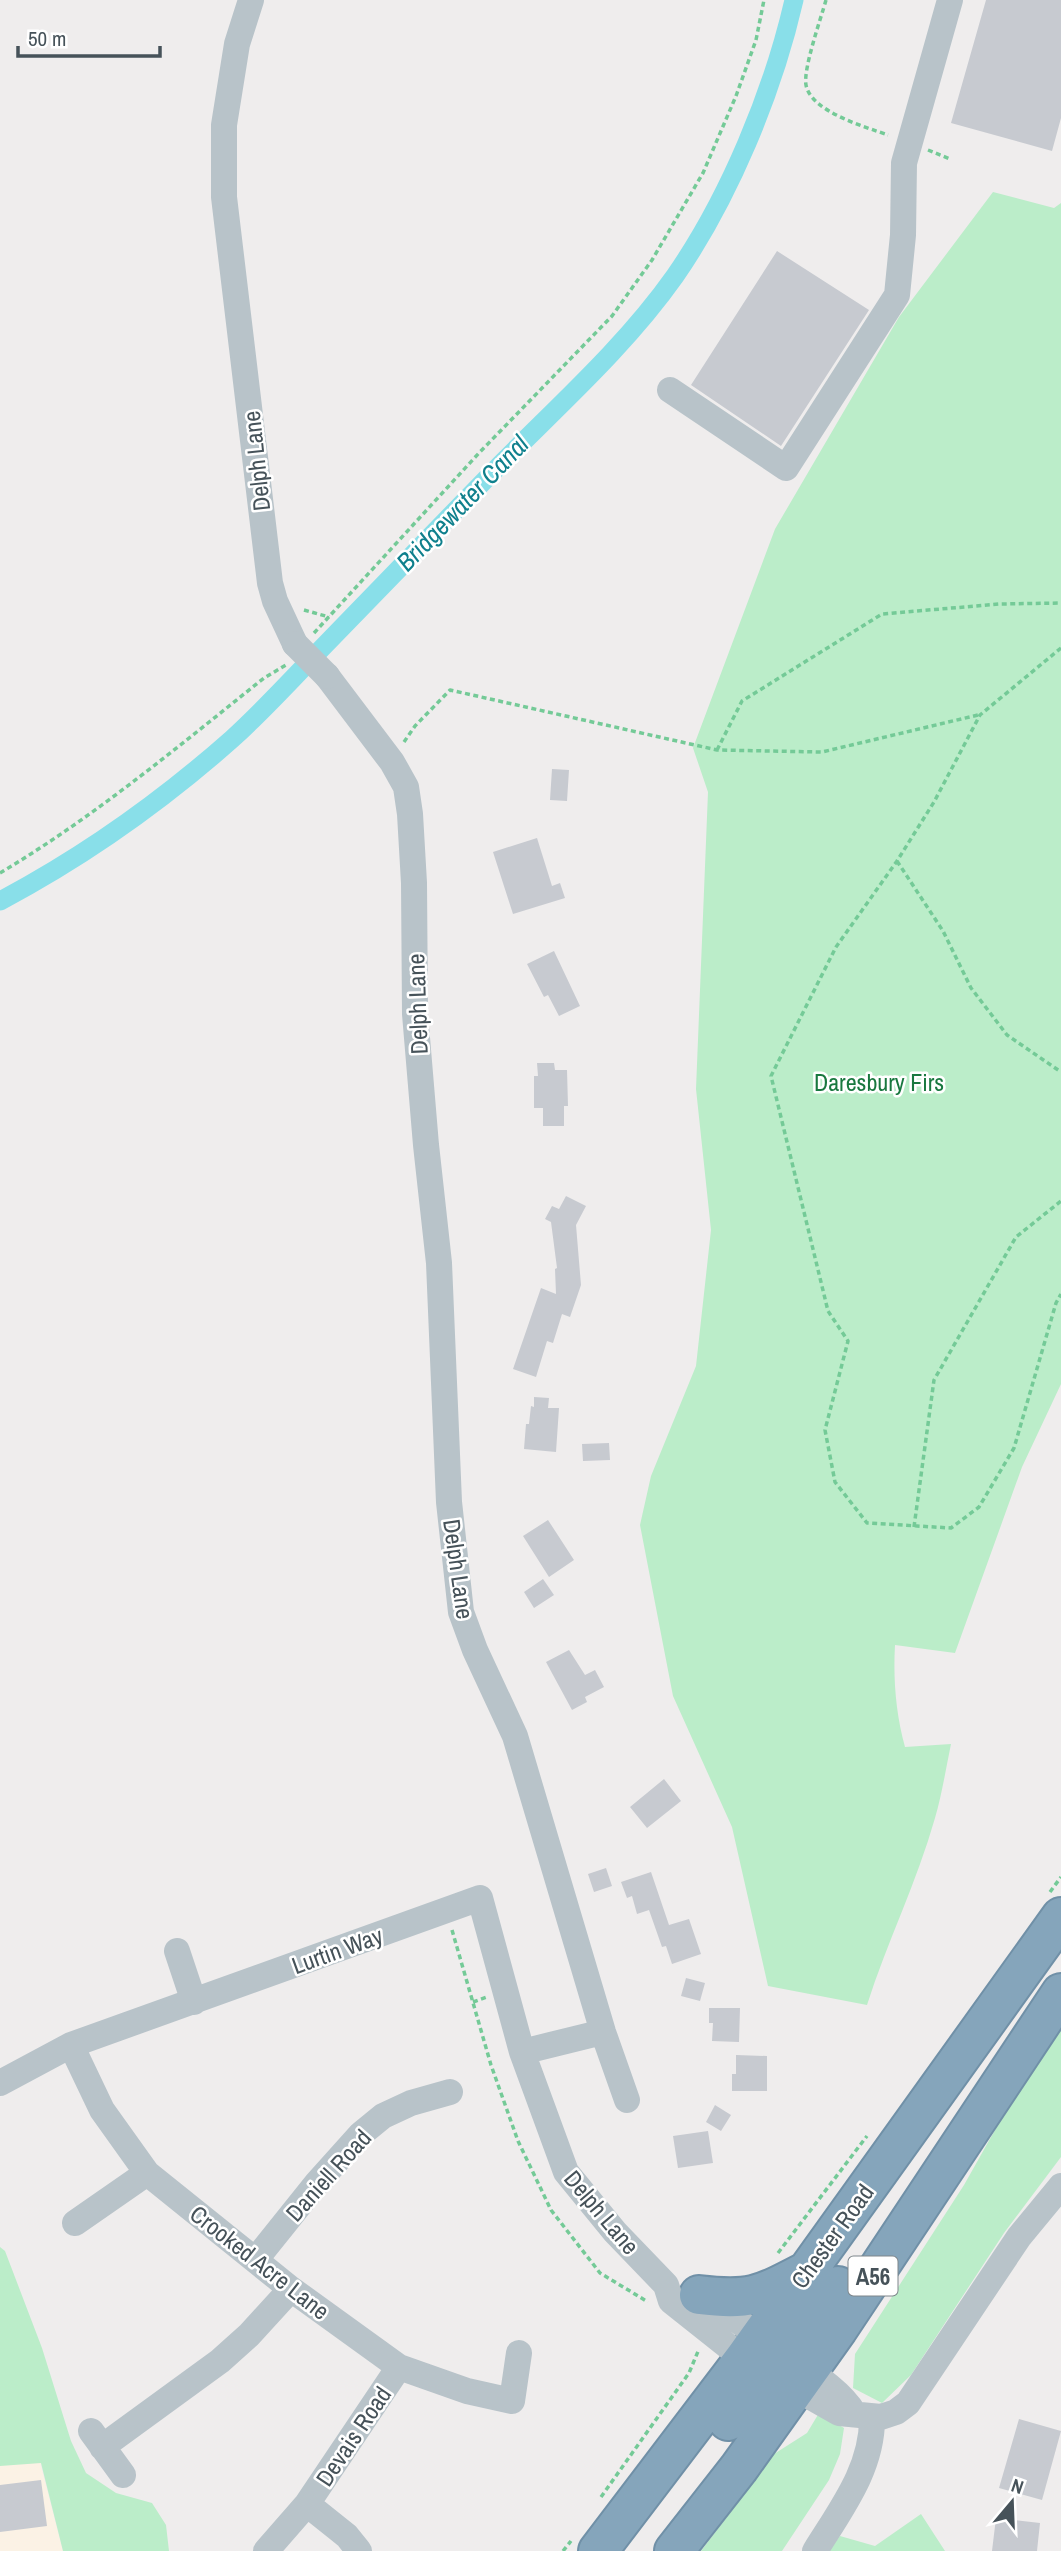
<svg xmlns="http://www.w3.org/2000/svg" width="1061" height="2551" font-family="'Archivo Narrow',sans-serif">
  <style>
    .commercial { fill: #fbf2e5 }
    .green { fill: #bbedc9 }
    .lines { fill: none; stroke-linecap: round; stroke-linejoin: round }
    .canal { stroke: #89dfe9; stroke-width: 19 }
    .building { fill: #c7cad0 }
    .highway-casing { stroke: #7090a7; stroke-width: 42 }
    .path { stroke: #74ca97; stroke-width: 3.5; stroke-dasharray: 5 3.5; stroke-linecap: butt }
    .minor { stroke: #b8c3c9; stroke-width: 26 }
    .highway { stroke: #85a5bb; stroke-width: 38 }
    .minor-bridge { stroke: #b8c3c9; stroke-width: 26 }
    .labels { text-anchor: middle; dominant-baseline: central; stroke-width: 5; stroke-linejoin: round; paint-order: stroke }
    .shield { fill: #fff; stroke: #7e868b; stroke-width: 2 }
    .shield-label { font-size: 23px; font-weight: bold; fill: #465259 }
    .street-label { font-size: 24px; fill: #465259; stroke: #fff }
    .park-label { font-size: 24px; fill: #19783f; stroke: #fff }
    .water-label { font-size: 26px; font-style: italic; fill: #0f808d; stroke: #fff }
  </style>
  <rect width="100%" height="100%" fill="#efeded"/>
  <path class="commercial" d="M 0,2283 L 23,2347 L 41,2466 L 63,2551 L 0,2551 Z"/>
  <path class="green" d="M 993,192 L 1054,208 L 1061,203 L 1061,1384 L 1022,1467 L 955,1653 L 895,1645 C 893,1680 896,1714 905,1747 L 951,1744 C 946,1768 942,1794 935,1818 C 917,1882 887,1942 867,2005 L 768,1986 L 732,1827 L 673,1696 L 640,1525 L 651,1476 L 696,1366 L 711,1230 L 696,1089 L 708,792 L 693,748 L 775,529 L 899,317 Z
    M 1061,2028 L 1061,2157 L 1004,2233 L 911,2375 L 882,2403 L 853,2388 L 855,2354 L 964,2185 L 1017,2091 Z
    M 0,2247 L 5,2251 L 42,2348 L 71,2441 L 86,2473 L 116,2493 L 152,2503 L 166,2525 L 169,2551 L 63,2551 L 41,2463 L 0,2466 Z
    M 819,2413 L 844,2428 L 840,2454 L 829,2480 L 782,2551 L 701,2551 L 774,2454 L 807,2433 Z
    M 921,2514 L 945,2551 L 829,2551 L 840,2536 L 875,2546 Z"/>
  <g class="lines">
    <path class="canal" d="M 0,901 C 83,857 162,801 232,739 C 264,710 293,678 323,647 C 378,591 432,535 486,479 C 550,413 622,351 675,276 C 729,198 773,92 794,0"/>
  </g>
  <path class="building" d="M 986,0 L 1061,0 L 1061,118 L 1052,151 L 951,123 Z
    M 777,251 L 869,310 L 781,446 L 691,385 Z
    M 552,769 L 569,770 L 567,801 L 550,800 Z
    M 537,838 L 552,886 L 560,883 L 565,898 L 513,914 L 493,852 Z
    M 554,951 L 580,1006 L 559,1016 L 548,995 L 544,997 L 527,964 Z
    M 537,1063 L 554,1063 L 555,1070 L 567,1070 L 568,1106 L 564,1106 L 564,1126 L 543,1126 L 543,1108 L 534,1108 L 534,1076 L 538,1076 Z
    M 566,1196 L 586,1206 L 576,1225 L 581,1285 L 570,1317 L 562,1314 L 553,1343 L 547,1341 L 536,1377 L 513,1369 L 541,1288 L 556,1294 L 555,1269 L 557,1268 L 551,1222 L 545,1219 L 552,1206 L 559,1209 Z
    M 534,1397 L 549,1398 L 548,1408 L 559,1408 L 556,1452 L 524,1449 L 526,1424 L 529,1424 L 531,1406 L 534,1407 Z
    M 609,1443 L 610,1460 L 583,1461 L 582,1444 Z
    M 548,1520 L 574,1560 L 549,1577 L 523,1536 Z
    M 543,1579 L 554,1595 L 534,1608 L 524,1592 Z
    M 569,1650 L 585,1675 L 595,1670 L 604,1687 L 585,1697 L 587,1702 L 572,1710 L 546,1662 Z
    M 664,1779 L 681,1801 L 647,1828 L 630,1807 Z
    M 606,1868 L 612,1886 L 594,1892 L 588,1874 Z
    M 651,1872 L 669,1925 L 689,1919 L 701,1954 L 672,1964 L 666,1946 L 662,1947 L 649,1910 L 637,1914 L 632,1896 L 627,1898 L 621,1882 Z
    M 686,1978 L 705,1983 L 700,2001 L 681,1996 Z
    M 709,2008 L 740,2008 L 739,2042 L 712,2041 L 713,2023 L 709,2023 Z
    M 736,2055 L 767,2056 L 767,2091 L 732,2091 L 732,2074 L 736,2074 Z
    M 715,2105 L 731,2115 L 721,2131 L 706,2122 Z
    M 708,2131 L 713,2163 L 678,2168 L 673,2136 Z
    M 1019,2419 L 1061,2431 L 1042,2500 L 999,2488 Z
    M 41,2480 L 47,2526 L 0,2532 L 0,2485 Z
    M 996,2518 L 1040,2523 L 1037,2551 L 992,2551 Z"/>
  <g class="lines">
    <defs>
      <path id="highway" d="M 699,2295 C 749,2301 759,2296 803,2273
        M 728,2421 L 818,2314 L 838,2286
        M 598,2551 L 744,2359 L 1061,1917
        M 674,2551 L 739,2468 L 838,2329 L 1061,1993"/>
    </defs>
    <use href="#highway" class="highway-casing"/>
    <path class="path" d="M 826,0 C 821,18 803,69 806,85 C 811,112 866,127 888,135
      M 928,150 L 950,159
      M 304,610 L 329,617
      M 314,633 L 479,453 L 612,316 L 652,260 L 703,173 L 736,96 L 756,40 L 764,0
      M 1061,648 L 980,715 L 934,802 L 897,861 L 836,947 L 771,1076 L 828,1311 L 848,1341 L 825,1430 L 835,1482 L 867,1523 L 951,1528 L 979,1507 L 1014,1448 L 1056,1303 L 1061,1294
      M 404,742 L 415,726 L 450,690 L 717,750 L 822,752 L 978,715
      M 717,750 L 742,701 L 882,614 L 999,604 L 1061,603
      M 897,861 L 943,931 L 971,988 L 1007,1035 L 1061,1072
      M 0,873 C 94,817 179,746 264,678 L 286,665
      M 914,1527 L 934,1380 L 1016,1237 L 1061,1201
      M 1050,1892 L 1061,1877
      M 452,1930 L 491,2065 L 518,2141 L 551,2210 L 600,2273 L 648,2302
      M 473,2002 L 487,1997
      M 778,2253 L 867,2136
      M 601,2497 L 689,2373 L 699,2349
      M 563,2551 L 571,2541"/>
    <path class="minor" d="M 251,0 L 237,44 L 224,125 L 224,197 L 270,583 L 275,601 L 295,644
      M 670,390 L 786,468 L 897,295 L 903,235 L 904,163 L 950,0
      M 327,676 L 392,762 L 406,787 L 410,814 L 414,883 L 415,1014 L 426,1145 L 439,1263 L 449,1502 L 461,1612 L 475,1650 L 515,1736 L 603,2032 L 627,2100
      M 177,1951 L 194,2002
      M 71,2045 L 102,2110 L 147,2173 L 291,2289 L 399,2367 L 467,2391 L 512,2401 L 519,2353
      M 522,2052 L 603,2032
      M 0,2083 L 71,2045 L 480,1898 L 522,2052 L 566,2172 L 615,2232 L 666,2285 L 671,2301 L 744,2359 L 839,2413 L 881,2417 L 896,2412 L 908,2403 L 1019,2237 L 1061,2186
      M 75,2223 L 147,2173
      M 256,2259 L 317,2183 L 361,2134 L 383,2116 L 411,2103 L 450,2092
      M 702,2297 C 730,2314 756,2334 783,2354 C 807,2371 838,2387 854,2413
      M 91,2431 L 123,2475
      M 102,2447 L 220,2361 L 249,2335 L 291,2289
      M 307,2504 L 347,2536 L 359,2551
      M 266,2551 L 307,2504 L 399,2367
      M 815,2551 C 841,2509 873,2468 872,2417"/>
    <use href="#highway" class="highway"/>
    <path class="minor-bridge" d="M 295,644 L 327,676"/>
  </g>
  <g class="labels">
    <rect class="shield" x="848.5" y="2256.5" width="49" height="39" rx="5"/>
    <g class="shield-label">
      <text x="873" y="2276">A56</text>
    </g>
    <g class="street-label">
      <text transform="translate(256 461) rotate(-96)">Delph Lane</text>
      <text transform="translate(417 1004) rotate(-92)">Delph Lane</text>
      <text transform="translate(459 1569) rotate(82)">Delph Lane</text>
      <text transform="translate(337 1950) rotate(-20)">Lurtin Way</text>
      <text transform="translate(328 2175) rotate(-48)">Daniell Road</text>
      <text transform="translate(602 2212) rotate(50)">Delph Lane</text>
      <text transform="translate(832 2236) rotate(-54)">Chester Road</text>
      <text transform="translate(260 2262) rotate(38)">Crooked Acre Lane</text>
      <text transform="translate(353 2436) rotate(-56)">Devais Road</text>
    </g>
    <g class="park-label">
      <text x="879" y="1082">Daresbury Firs</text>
    </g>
    <g class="water-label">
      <text transform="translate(462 503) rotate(-46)">Bridgewater Canal</text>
    </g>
  </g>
  <g transform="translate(1012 2502) rotate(19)" stroke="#ffffff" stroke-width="5" paint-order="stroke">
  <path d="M0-5L12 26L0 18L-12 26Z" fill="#465259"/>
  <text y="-10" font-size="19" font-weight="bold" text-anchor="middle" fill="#465259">N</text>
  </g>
  <path d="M18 46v10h142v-10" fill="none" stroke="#465259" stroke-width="3.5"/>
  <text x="28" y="46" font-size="21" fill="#465259" stroke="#ffffff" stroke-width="5" paint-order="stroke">50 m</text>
</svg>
